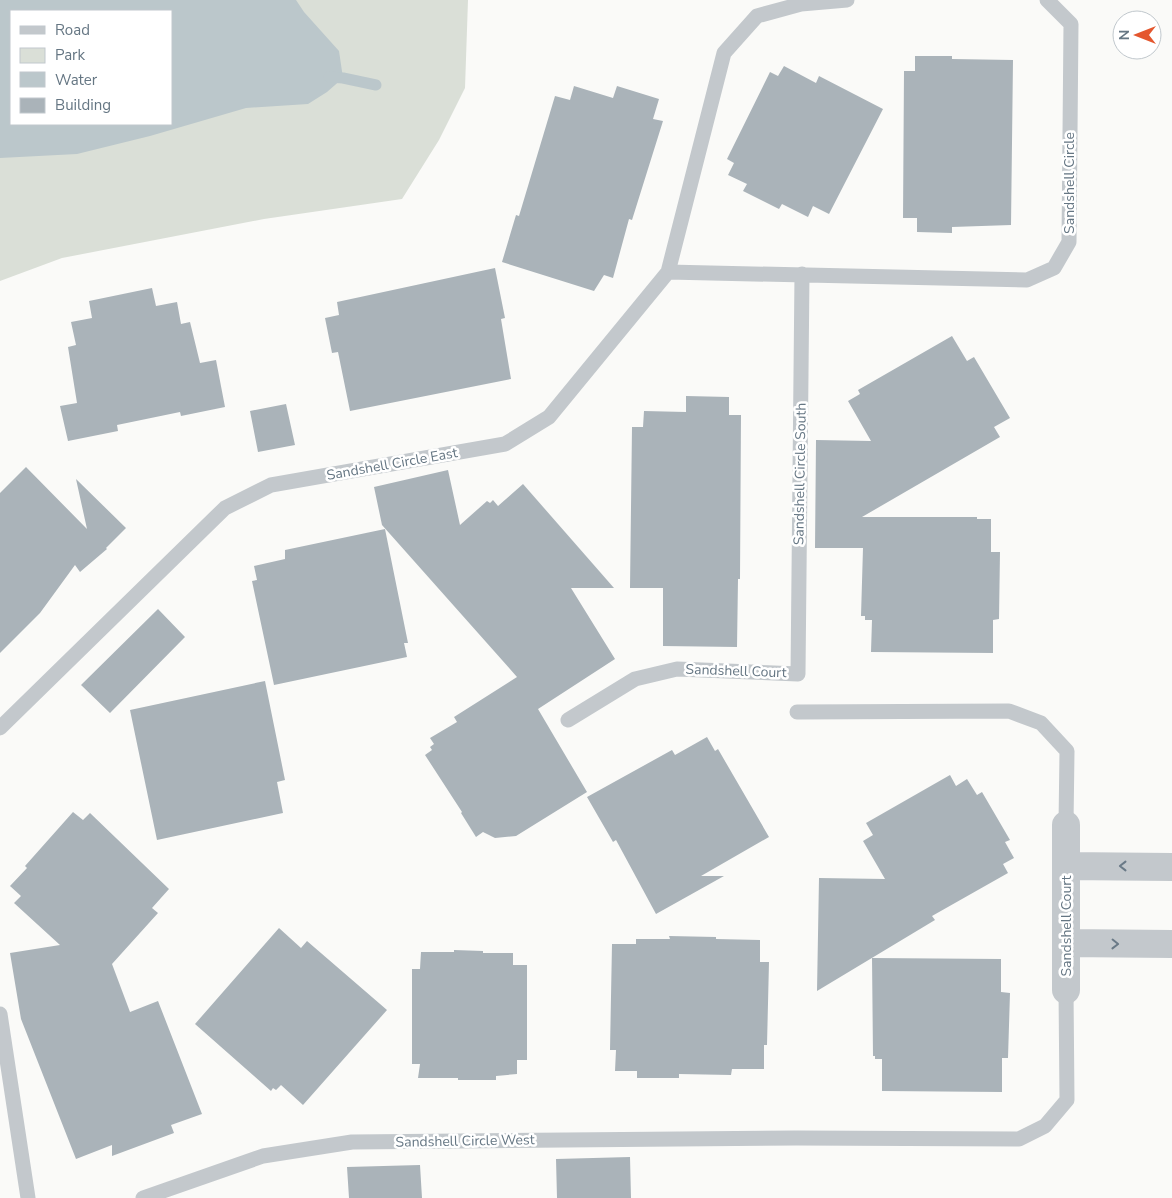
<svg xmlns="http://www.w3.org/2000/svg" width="1172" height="1198" font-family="'Nunito Sans',sans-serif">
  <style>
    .green { fill: #dadfd7; fill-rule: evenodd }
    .water { fill: #bbc7cb; fill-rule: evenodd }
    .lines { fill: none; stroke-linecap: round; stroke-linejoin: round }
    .stream { stroke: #bbc7cb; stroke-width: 11 }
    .building { fill: #aab3b9 }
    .lane { stroke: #c3c8cc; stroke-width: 15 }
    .street { stroke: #c3c8cc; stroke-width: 28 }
    .oneway { stroke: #6a7a87 }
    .labels { text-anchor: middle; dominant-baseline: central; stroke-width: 5; stroke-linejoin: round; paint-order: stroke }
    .street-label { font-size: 14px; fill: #657683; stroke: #fff }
  </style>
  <rect width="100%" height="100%" fill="#fafaf8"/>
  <path class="green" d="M 0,0 L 468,0 L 465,88 L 439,140 L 402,199 L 264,219 L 62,258 L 0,281 ZM 11,11 L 171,11 L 171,124 L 11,124 Z"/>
  <path class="water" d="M 0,0 L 296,0 L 304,12 L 339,51 L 343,78 L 327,92 L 308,104 L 246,108 L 150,136 L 77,154 L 0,158 ZM 11,11 L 171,11 L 171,124 L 11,124 Z"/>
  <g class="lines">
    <path class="stream" d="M 329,77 L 343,78 L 376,85"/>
  </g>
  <path class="building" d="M 915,56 L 952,56 L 952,59 L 1013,60 L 1011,225 L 952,227 L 952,233 L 917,232 L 917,218 L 903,218 L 904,71 L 915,71 Z
    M 784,66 L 816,83 L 819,76 L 883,109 L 829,214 L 813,206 L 808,217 L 782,204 L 779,209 L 743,191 L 747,184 L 728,175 L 734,163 L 727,159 L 770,72 L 778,76 Z
    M 574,86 L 613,98 L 617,86 L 659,99 L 653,119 L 663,121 L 632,220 L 629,219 L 613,278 L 604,275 L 594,291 L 502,262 L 516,215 L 519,216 L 555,96 L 570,100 Z
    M 495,268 L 505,318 L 501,319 L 511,379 L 350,411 L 338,352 L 332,353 L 325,318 L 339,315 L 337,302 Z
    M 152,288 L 156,306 L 177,302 L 181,324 L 190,322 L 200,363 L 216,360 L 225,407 L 181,416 L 180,412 L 117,425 L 118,431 L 68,441 L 60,406 L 77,403 L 68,347 L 76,345 L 71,322 L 92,318 L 89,301 Z
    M 952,336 L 967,361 L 974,357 L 1010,418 L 994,427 L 1000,437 L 862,517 L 977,517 L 977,519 L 991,519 L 991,552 L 1000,552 L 999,619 L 993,620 L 993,653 L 871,652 L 872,620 L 865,620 L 865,616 L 861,616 L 863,548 L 815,548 L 816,440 L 871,441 L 848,401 L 860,394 L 858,390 Z
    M 686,396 L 729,397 L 729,415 L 741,415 L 740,579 L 738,579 L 737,647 L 663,646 L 663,588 L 630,588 L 632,427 L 643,427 L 644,411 L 686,412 Z
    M 286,404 L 295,445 L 258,452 L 250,411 Z
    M 26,467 L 87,529 L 76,479 L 126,528 L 106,548 L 107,549 L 80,572 L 75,565 L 40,613 L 0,653 L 0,493 Z
    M 448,470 L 460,525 L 487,501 L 490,503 L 493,500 L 498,506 L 523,484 L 614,588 L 571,588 L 615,659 L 538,709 L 587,792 L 516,836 L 495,838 L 483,832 L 476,837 L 461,813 L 462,812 L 425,755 L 432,750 L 430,747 L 434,744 L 430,738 L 457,722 L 454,717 L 517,677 L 382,525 L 374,487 Z
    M 385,529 L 408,643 L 404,643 L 407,657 L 274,685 L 252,581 L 257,580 L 254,566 L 285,559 L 285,550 Z
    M 158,609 L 185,637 L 110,713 L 81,685 Z
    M 265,681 L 285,780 L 277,782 L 283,813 L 157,840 L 130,710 Z
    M 707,737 L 715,751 L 718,749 L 769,837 L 701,876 L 724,876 L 656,914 L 616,840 L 613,842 L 587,797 L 672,750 L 675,755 Z
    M 950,775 L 956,786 L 967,779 L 977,795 L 982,792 L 1010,840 L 1005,842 L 1014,858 L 1003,864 L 1008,873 L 932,916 L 935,920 L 817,991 L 819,878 L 885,879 L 863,841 L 873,835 L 866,823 Z
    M 73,812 L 83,820 L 90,813 L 169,889 L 152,908 L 158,913 L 112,964 L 130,1012 L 158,1001 L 202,1114 L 171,1125 L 174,1133 L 112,1156 L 112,1145 L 76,1159 L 21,1019 L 10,953 L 60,945 L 14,903 L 21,896 L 10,886 L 27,868 L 25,866 Z
    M 279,928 L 301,948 L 307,941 L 387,1010 L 303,1105 L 281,1085 L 276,1090 L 273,1088 L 271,1091 L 195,1024 Z
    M 669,936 L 716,937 L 716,939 L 760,940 L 760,962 L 769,962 L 767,1045 L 764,1045 L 764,1069 L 732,1069 L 731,1075 L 679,1074 L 679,1078 L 637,1078 L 637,1071 L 615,1071 L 616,1050 L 610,1050 L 612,944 L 636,944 L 636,939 L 670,939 Z
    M 454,950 L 483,951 L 483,953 L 513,953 L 513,965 L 527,965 L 527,1060 L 517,1060 L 517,1074 L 496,1076 L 496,1080 L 458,1080 L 458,1078 L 418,1078 L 420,1064 L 412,1064 L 412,969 L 420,969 L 421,952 L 454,952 Z
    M 872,958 L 1001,959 L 1001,992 L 1010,993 L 1008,1058 L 1002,1058 L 1002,1092 L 882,1091 L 882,1059 L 875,1059 L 875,1056 L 873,1056 Z
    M 630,1157 L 631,1198 L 557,1198 L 556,1159 Z
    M 420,1165 L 422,1198 L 349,1198 L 347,1167 Z"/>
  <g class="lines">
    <path class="lane" d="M 668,272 L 724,53 L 757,16 L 801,4 L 847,0
      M 797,712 L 1009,711 L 1041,723 L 1067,751 L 1066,825
      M 568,720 L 635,679 L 677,669 L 798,674 L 802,274
      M 0,728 L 225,508 L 271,485 L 505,444 L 549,417 L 668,272 L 1027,280 L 1054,268 L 1069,242 L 1071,24 L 1047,0
      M 0,1014 L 28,1198
      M 143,1198 L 263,1156 L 352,1142 L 796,1138 L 1019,1139 L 1045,1126 L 1067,1100 L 1066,990"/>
    <path class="street" d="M 1066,825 L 1066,990
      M 1066,866 L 1172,867
      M 1066,943 L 1172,944"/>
  </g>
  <defs><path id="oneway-chevron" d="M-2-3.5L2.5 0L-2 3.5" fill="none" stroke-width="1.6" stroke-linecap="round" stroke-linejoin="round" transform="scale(1.25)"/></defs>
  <g class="oneway">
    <use href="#oneway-chevron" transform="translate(1123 866) rotate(-180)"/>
    <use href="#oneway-chevron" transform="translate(1115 944) rotate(1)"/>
  </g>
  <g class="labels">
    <g class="street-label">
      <text transform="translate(1069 183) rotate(-90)">Sandshell Circle</text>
      <text transform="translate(392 464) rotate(-10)">Sandshell Circle East</text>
      <text transform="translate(800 474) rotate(-89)">Sandshell Circle South</text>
      <text transform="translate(736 671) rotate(2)">Sandshell Court</text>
      <text transform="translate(1066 926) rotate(-90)">Sandshell Court</text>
      <text transform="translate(465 1141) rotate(-1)">Sandshell Circle West</text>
    </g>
  </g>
  <rect x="10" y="10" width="162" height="115" fill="#ffffff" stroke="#c1c8cd"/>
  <rect x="20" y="26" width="25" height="8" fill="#c3c8cc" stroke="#c1c8cd"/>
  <text x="55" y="35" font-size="15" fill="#657683">Road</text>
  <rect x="20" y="48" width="25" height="15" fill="#dadfd7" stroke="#c1c8cd"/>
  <text x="55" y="60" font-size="15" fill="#657683">Park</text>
  <rect x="20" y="72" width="25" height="15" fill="#bbc7cb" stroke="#c1c8cd"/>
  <text x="55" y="85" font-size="15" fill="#657683">Water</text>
  <rect x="20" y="98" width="25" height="15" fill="#aab3b9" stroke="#c1c8cd"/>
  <text x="55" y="110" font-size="15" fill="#657683">Building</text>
  <g transform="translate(1137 35) rotate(270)"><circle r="24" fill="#ffffff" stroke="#c1c8cd"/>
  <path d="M0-4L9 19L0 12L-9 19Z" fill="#e4572e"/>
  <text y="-8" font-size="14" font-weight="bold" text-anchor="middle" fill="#657683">N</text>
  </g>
</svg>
